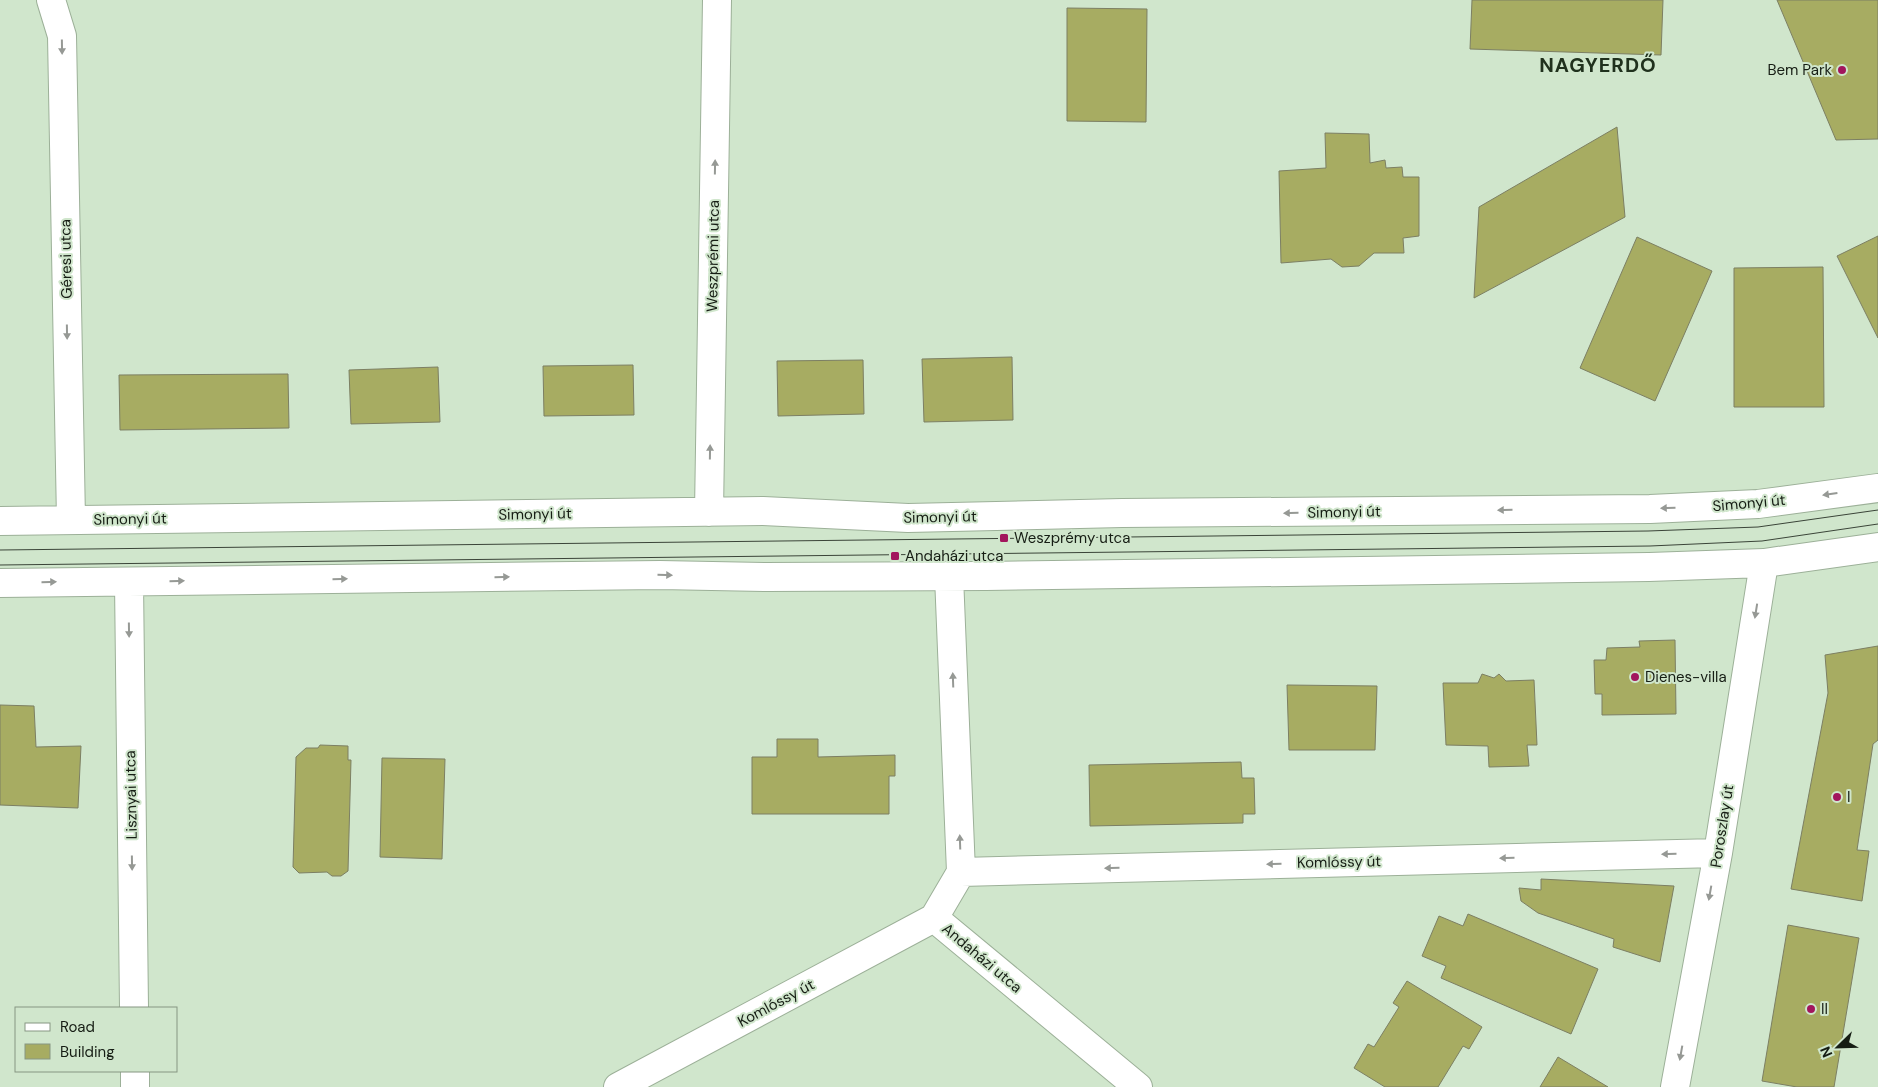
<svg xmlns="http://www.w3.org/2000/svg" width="1878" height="1087" font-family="'DM Sans',sans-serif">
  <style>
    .building { fill: #a7ac62; stroke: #7c7f63 }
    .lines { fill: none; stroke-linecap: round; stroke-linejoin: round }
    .minor-casing { stroke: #9cb098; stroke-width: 30 }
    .minor { stroke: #fff; stroke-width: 28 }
    .tram { stroke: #3a4438; stroke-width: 1 }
    .oneway { fill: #969995 }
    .poi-dot { fill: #a2155d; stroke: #d0e6cc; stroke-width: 2 }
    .labels { text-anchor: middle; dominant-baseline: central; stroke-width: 4; stroke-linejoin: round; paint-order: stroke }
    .poi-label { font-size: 15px; fill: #161d14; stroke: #d0e6cc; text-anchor: start }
    .street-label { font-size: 15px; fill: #161d14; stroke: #d0e6cc }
    .district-label { font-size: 20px; font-weight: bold; letter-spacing: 1px; fill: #20311d; stroke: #d0e6cc }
  </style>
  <rect width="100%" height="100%" fill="#d0e6cc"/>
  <path class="building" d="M 1472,0 L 1663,0 L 1661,55 L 1470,49 Z
    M 1777,0 L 1878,0 L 1878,139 L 1836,140 Z
    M 1067,8 L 1147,9 L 1146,122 L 1067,121 Z
    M 1617,127 L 1625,217 L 1474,298 L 1479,207 Z
    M 1325,133 L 1369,134 L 1370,163 L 1385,160 L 1386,168 L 1402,167 L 1403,177 L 1419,177 L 1419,236 L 1403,238 L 1404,253 L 1374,253 L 1359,266 L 1342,267 L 1331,259 L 1281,263 L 1279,171 L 1326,168 Z
    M 1878,236 L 1878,338 L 1837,256 Z
    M 1637,237 L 1712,271 L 1655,401 L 1580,368 Z
    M 1823,267 L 1824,407 L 1734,407 L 1734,268 Z
    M 1012,357 L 1013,420 L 924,422 L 922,359 Z
    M 863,360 L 864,414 L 778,416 L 777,361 Z
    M 633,365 L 634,415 L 544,416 L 543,366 Z
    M 438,367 L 440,422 L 351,424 L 349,370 Z
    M 288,374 L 289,428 L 120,430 L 119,375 Z
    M 1675,640 L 1676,714 L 1602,715 L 1602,694 L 1595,694 L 1594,660 L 1606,660 L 1607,648 L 1640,647 L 1639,641 Z
    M 1878,646 L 1878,740 L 1873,744 L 1857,850 L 1869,851 L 1862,901 L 1791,889 L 1828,693 L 1825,655 Z
    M 1482,674 L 1494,678 L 1499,674 L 1506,681 L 1534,680 L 1537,745 L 1527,745 L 1529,766 L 1489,767 L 1488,746 L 1446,745 L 1443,683 L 1478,683 Z
    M 1287,685 L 1377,686 L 1375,750 L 1289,750 Z
    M 0,705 L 34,706 L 36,747 L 81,746 L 78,808 L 0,805 Z
    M 777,739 L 818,739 L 818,757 L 895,755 L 895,776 L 889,776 L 889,814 L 752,814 L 752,757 L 777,757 Z
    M 320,745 L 348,746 L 348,760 L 351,760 L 348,871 L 341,876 L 332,876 L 327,872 L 299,873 L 293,867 L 296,757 L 306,748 L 318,748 Z
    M 382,758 L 445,759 L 442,859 L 380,857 Z
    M 1241,762 L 1242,778 L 1254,778 L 1255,814 L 1243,814 L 1243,823 L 1090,826 L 1089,765 Z
    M 1541,879 L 1674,886 L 1660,962 L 1613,947 L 1614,939 L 1538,913 L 1521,901 L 1519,888 L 1541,890 Z
    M 1468,914 L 1598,969 L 1571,1034 L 1441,978 L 1446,966 L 1422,956 L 1439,916 L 1463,926 Z
    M 1788,925 L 1859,938 L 1834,1087 L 1797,1087 L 1762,1081 Z
    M 1407,981 L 1482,1027 L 1469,1049 L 1463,1046 L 1438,1087 L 1385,1087 L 1354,1068 L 1368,1044 L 1374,1047 L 1399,1007 L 1393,1003 Z
    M 1558,1057 L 1608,1087 L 1540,1087 Z"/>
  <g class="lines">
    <defs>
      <path id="minor" d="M 51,0 L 62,36 L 71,520
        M 709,512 L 717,0
        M 0,521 L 763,511 L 908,518 L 1122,513 L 1650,509 L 1758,504 L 1878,488
        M 129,582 L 134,1008
        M 0,583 L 660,575 L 766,577 L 986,576 L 1649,567 L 1764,563 L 1878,547
        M 961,872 L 1718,853
        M 934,918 L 961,872 L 949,576
        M 934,918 L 1138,1087
        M 135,1071 L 135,1087
        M 618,1087 L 934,918
        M 1675,1087 L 1718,853 L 1764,563"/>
    </defs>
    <use href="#minor" class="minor-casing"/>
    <use href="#minor" class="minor"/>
    <path class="tram" d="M 0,550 L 1648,531 L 1758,527 L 1878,510
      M 0,565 L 1650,546 L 1762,541 L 1878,524"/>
  </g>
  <defs><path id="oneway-solid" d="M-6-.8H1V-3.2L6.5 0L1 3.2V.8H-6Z" transform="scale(1.25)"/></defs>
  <g class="oneway">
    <use href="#oneway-solid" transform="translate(62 47) rotate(89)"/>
    <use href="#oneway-solid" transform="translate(715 167) rotate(-89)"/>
    <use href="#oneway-solid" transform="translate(67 332) rotate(89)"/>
    <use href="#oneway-solid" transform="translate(710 452) rotate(-89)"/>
    <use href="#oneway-solid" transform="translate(1830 494) rotate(172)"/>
    <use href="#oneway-solid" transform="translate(1668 508) rotate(178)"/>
    <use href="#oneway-solid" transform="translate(1505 510) rotate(179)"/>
    <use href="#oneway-solid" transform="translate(1291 513) rotate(179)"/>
    <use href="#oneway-solid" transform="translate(665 575) rotate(1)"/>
    <use href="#oneway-solid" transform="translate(502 577) rotate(-1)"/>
    <use href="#oneway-solid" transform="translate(340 579) rotate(-1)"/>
    <use href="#oneway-solid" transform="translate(177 581) rotate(-1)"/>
    <use href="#oneway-solid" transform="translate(49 582) rotate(-1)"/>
    <use href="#oneway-solid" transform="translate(1756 611) rotate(99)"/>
    <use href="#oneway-solid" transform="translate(129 630) rotate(89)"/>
    <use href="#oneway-solid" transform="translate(953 680) rotate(-92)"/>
    <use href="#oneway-solid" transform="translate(960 842) rotate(-92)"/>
    <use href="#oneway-solid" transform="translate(1669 854) rotate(179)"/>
    <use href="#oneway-solid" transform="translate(1507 858) rotate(179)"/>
    <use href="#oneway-solid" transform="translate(132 863) rotate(89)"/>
    <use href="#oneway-solid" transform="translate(1274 864) rotate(179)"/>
    <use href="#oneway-solid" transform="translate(1112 868) rotate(179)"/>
    <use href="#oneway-solid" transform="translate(1710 893) rotate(100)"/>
    <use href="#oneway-solid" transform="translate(1681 1053) rotate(100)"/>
  </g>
  <g class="poi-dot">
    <circle cx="1842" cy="70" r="5"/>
    <rect x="999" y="533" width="10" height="10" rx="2.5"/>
    <rect x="890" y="551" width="10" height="10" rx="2.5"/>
    <circle cx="1635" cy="677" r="5"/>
    <circle cx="1837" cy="797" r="5"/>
    <circle cx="1811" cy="1009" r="5"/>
  </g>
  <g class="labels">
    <g class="poi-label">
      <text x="1832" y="70" text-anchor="end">Bem Park</text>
      <text x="1014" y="538">Weszprémy utca</text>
      <text x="905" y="556">Andaházi utca</text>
      <text x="1645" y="677">Dienes-villa</text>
      <text x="1847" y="797">I</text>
      <text x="1821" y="1009">II</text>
    </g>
    <g class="street-label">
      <text transform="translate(713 256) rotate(-89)">Weszprémi utca</text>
      <text transform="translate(66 259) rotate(-91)">Géresi utca</text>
      <text transform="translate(1749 503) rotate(-5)">Simonyi út</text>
      <text transform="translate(1344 512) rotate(-1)">Simonyi út</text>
      <text transform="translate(535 514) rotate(-1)">Simonyi út</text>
      <text transform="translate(940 517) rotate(-1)">Simonyi út</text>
      <text transform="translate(130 519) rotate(-1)">Simonyi út</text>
      <text transform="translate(131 795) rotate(-91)">Lisznyai utca</text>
      <text transform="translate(1722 826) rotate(-81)">Poroszlay út</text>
      <text transform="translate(1339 862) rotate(-1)">Komlóssy út</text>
      <text transform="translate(982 958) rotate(40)">Andaházi utca</text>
      <text transform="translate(776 1003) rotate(-28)">Komlóssy út</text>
    </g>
    <g class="district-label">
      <text x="1598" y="65">NAGYERDŐ</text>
    </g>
  </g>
  <rect x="15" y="1007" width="162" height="65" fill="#d0e6cc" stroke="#869682"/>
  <rect x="25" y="1023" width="25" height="8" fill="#ffffff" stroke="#869682"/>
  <text x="60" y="1032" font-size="15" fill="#161d14">Road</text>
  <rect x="25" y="1044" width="25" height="15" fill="#a7ac62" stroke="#869682"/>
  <text x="60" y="1057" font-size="15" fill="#161d14">Building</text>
  <g transform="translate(1838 1047) rotate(247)" stroke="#d0e6cc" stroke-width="4" paint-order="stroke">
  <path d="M0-4L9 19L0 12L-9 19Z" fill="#161d14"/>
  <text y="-8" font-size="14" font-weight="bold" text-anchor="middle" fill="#161d14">N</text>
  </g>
</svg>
